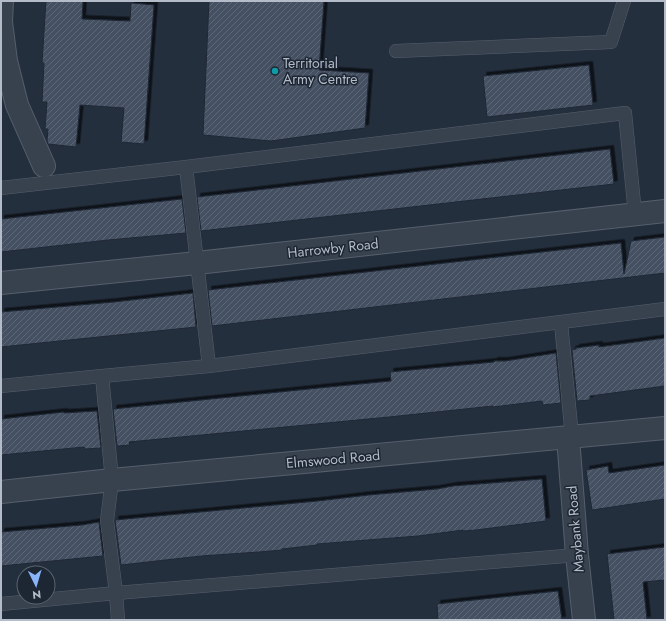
<svg xmlns="http://www.w3.org/2000/svg" width="666" height="621" font-family="Jost,sans-serif">
  <style>
    .building { fill: url(#building-hatch); stroke: #1f2835; filter: url(#shadow) }
    .lines { fill: none; stroke-linecap: round; stroke-linejoin: round }
    .lane-casing { stroke: #565f6c; stroke-width: 14 }
    .street-casing { stroke: #565f6c; stroke-width: 24 }
    .lane { stroke: #38414e; stroke-width: 13 }
    .street { stroke: #38414e; stroke-width: 22 }
    .culture-dot { fill: #0f9aa8; stroke: #1d2633; stroke-width: 1.5 }
    .labels { text-anchor: middle; dominant-baseline: central; stroke-width: 3; stroke-linejoin: round; paint-order: stroke }
    .poi-label { font-size: 14px; fill: #b4bcc9; stroke: #1d2633; text-anchor: start }
    .street-label { font-size: 14px; fill: #b4bcc9; stroke: #1d2633 }
  </style>
  <defs>
    <pattern id="building-hatch" width="6" height="6" patternUnits="userSpaceOnUse"><rect width="6" height="6" fill="#455162"/><path d="M-1 1l2-2M0 6l6-6M5 7l2-2" fill="none" stroke="#5d6877"/></pattern>
    <filter id="shadow"><feDropShadow dx="3.5" dy="-3.5" stdDeviation="0" flood-color="#0009"/></filter>
  </defs>
  <rect width="100%" height="100%" fill="#242f3e"/>
  <path class="building" d="M 46,1 L 83,1 L 82,19 L 130,21 L 131,3 L 154,5 L 144,144 L 121,142 L 124,108 L 80,105 L 76,147 L 48,144 L 47,141 L 48,129 L 45,129 L 47,102 L 42,102 L 44,63 L 42,63 Z
    M 209,1 L 324,1 L 319,70 L 369,73 L 365,128 L 271,141 L 203,135 Z
    M 589,65 L 593,105 L 487,117 L 483,76 Z
    M 610,149 L 614,184 L 201,231 L 197,197 Z
    M 182,199 L 186,233 L 108,240 L 1,252 L 1,219 Z
    M 665,237 L 665,273 L 212,326 L 208,290 L 621,243 L 624,274 L 631,241 Z
    M 193,293 L 196,327 L 1,347 L 1,312 L 114,302 Z
    M 665,338 L 665,386 L 590,396 L 590,400 L 577,401 L 572,350 L 576,349 L 576,348 L 599,345 L 599,347 Z
    M 556,353 L 561,403 L 543,405 L 542,401 L 493,407 L 493,406 L 389,417 L 129,442 L 130,445 L 117,446 L 113,409 L 319,388 L 391,381 L 390,372 L 494,362 L 494,361 L 505,361 L 537,356 Z
    M 97,411 L 101,448 L 85,449 L 84,447 L 1,455 L 1,419 L 64,412 L 64,413 Z
    M 665,465 L 665,499 L 592,510 L 586,470 L 608,466 L 609,473 Z
    M 542,479 L 546,521 L 476,530 L 463,531 L 463,530 L 418,536 L 317,544 L 317,545 L 282,549 L 282,550 L 259,552 L 201,556 L 121,565 L 115,520 L 318,501 L 369,495 L 437,489 L 453,486 Z
    M 99,522 L 103,556 L 1,566 L 1,532 L 82,525 Z
    M 665,547 L 665,580 L 643,582 L 647,620 L 614,620 L 607,554 Z
    M 558,591 L 562,620 L 438,620 L 437,604 Z"/>
  <g class="lines">
    <defs>
      <path id="lane" d="M 396,51 L 611,42 L 624,1
        M 186,167 L 209,366
        M 1,188 L 186,167 L 625,113 L 635,214
        M 561,323 L 572,437
        M 102,376 L 112,480 L 107,521 L 116,593 L 118,620
        M 1,386 L 102,376 L 209,366 L 665,309
        M 1,604 L 116,593 L 577,555"/>
      <path id="street" d="M 2,1 L 1,22 L 6,61 L 17,105 L 44,166
        M 1,283 L 197,263 L 665,211
        M 568,437 L 577,555 L 584,620
        M 1,492 L 112,480 L 665,428"/>
    </defs>
    <use href="#lane" class="lane-casing"/>
    <use href="#street" class="street-casing"/>
    <use href="#lane" class="lane"/>
    <use href="#street" class="street"/>
  </g>
  <circle class="culture-dot" cx="275" cy="71" r="4"/>
  <g class="labels">
    <g class="poi-label">
      <text x="283" y="63">Territorial<tspan x="283" dy="16">Army Centre</tspan></text>
    </g>
    <g class="street-label">
      <text transform="translate(333 248) rotate(-6)">Harrowby Road</text>
      <text transform="translate(333 459) rotate(-5)">Elmswood Road</text>
      <text transform="translate(575 529) rotate(-95)">Maybank Road</text>
    </g>
  </g>
  <rect width="666" height="621" fill="none" stroke="#b4bcc9" stroke-width="4"/>
  <g transform="translate(36 585) rotate(175)"><circle r="19" fill="#1d2633" stroke="#59626f"/>
  <path d="M0-3L7 15L0 10L-7 15Z" fill="#8ab4f8"/>
  <text y="-6" font-size="11" font-weight="bold" text-anchor="middle" fill="#b4bcc9">N</text>
  </g>
</svg>
